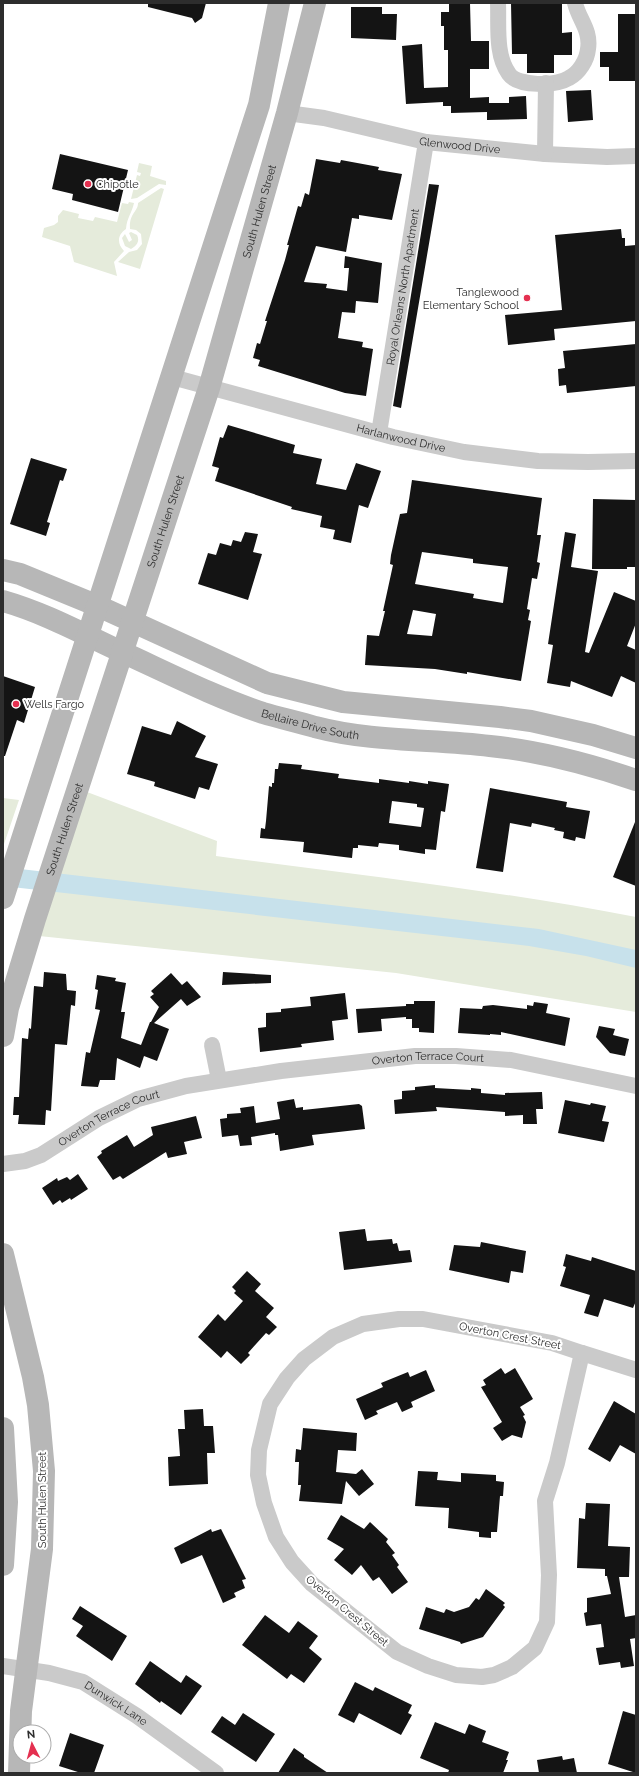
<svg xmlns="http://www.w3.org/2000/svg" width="639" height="1776" font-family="Raleway,sans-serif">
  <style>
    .green { fill: #e5ebdb }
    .water { fill: #c7e1eb }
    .building { fill: #141414; fill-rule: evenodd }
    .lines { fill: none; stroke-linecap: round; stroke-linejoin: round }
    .street { stroke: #cacaca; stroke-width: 16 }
    .secondary { stroke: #b7b7b7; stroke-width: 22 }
    .poi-dot { fill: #e43050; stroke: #fff; stroke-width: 1.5 }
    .labels { text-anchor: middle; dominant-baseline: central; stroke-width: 4; stroke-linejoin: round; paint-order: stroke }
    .street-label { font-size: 11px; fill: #2d2d2d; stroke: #fff }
    .poi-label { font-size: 11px; fill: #2d2d2d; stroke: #fff; text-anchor: start }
  </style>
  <rect width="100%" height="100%" fill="#fff"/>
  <path class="green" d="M 139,163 L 152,166 L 150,176 L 166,181 L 166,185 L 159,184 L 137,198 L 131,199 L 137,175 L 140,176 L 141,173 L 137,172 Z
    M 161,188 L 164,189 L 140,269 L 118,262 L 129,252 L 137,250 L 142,244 L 141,234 L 136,230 L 130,229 C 129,213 138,212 138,203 Z
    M 129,202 L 134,203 C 132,213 127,217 126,229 C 117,235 117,244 124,251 L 114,262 L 117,276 L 74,262 L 70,246 L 42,237 L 44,228 L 54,225 L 58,222 L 58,216 L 63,210 L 79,214 L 78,218 L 93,221 L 95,217 L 117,222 L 122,203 L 128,204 Z
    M 131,232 L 137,235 C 140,241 137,246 131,249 L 125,246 L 122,238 L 125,234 L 129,242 L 132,240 L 129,233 Z
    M 87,792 L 217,841 L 216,856 C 357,875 497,890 636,917 L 636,1012 L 396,973 L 39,936 Z
    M 3,798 L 19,800 L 3,847 Z"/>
  <path class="water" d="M 3,867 L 539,929 L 636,950 L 636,968 L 586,956 L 529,946 L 3,886 Z"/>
  <path class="building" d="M 148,3 L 206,3 L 202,18 L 195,23 L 192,18 L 148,7 Z
    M 449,3 L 470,3 L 471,41 L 489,41 L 489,69 L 470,69 L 470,98 L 489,97 L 489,103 L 509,103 L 509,97 L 526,96 L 527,119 L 487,120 L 487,112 L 451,113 L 451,106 L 443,106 L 443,102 L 406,104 L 402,46 L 422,44 L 424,88 L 448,87 L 448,50 L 444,50 L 444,26 L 441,26 L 441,12 L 449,12 Z
    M 511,3 L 562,3 L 562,33 L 572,32 L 572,55 L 554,55 L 554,73 L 527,73 L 527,54 L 512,54 Z
    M 351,7 L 382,7 L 382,14 L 397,14 L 396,40 L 351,38 Z
    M 618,14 L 635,14 L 636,81 L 609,81 L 609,67 L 600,67 L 600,52 L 618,52 Z
    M 591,90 L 593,120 L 568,122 L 566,91 Z
    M 60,154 L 128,170 L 118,212 L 72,200 L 73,194 L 52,189 Z
    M 316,159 L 340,163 L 341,160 L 379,167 L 378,170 L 402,174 L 392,220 L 359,215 L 359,219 L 352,218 L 346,252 L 316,246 L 304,282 L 327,284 L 326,288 L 347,291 L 349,268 L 344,268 L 345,256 L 382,263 L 378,303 L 356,301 L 355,313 L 342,312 L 338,338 L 363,342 L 362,347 L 373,349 L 366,396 L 345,393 L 258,366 L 260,360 L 253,358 L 257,343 L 260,344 L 267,321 L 265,321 L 285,260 L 289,245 L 287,245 L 298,206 L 301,207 L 305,193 L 309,195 Z
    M 429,184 L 439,185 L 401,408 L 393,406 Z
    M 621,229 L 622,238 L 625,238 L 625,246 L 636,245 L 636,321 L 554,329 L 555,340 L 508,345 L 505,315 L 562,310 L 555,235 Z
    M 636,344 L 636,386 L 567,393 L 566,385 L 559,386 L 558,369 L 565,368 L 563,351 Z
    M 228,425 L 295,445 L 293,453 L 322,459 L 316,484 L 346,490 L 356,463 L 381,471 L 368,508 L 359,505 L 351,543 L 333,539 L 335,530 L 320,527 L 322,516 L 291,509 L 292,507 L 215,481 L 219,468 L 212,466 L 220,437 L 223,438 Z
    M 31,458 L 67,469 L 63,481 L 60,480 L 47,522 L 50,523 L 46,536 L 10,524 Z
    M 412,480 L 542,498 L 537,535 L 541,535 L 537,562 L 540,563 L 537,579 L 532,578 L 527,609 L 530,610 L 528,620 L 531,621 L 521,681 L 467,672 L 467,674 L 435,669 L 365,665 L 367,635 L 379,636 L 385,611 L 383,611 L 393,565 L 390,564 L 391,555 L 400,514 L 407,513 ZM 422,552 L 473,559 L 473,563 L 508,567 L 503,603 L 473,598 L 474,594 L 415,584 ZM 413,610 L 436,614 L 432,636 L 407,634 Z
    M 593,499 L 636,500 L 636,567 L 627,567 L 627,569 L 592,569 Z
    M 245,532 L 258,534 L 253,552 L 262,554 L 248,600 L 198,584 L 208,553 L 216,555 L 220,543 L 231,546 L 233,540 L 241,542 Z
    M 565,532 L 576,534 L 571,567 L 598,571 L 585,652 L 589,653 L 614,592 L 636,601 L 636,623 L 627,646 L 636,650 L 636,683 L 621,676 L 612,697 L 571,681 L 570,687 L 547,683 L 553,645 L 548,644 Z
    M 3,676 L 35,687 L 24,723 L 17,720 L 5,756 L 3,756 Z
    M 177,721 L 206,736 L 195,757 L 218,764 L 209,790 L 199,787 L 195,799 L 154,786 L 155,782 L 127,774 L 142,726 L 171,735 Z
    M 279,763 L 302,765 L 301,769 L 339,774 L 338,778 L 379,783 L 379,779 L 409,783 L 409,781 L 428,784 L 428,781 L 449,784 L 445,812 L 441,811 L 436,850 L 425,849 L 425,854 L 399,850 L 399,845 L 379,843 L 378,847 L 358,845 L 358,848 L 353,848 L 352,858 L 303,852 L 304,842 L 260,838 L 261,828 L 265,829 L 266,821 L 269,786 L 272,787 L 272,783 L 274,783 L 275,769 L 278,769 ZM 392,801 L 417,804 L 417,807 L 424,808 L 421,827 L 389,823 Z
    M 490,788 L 567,802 L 566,807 L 590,811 L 585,839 L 576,837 L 575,841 L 563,838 L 564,832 L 554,830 L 555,828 L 532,823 L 531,827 L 510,823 L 503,872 L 476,868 Z
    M 635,822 L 636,822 L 636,886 L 613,877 Z
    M 44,972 L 66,974 L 67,990 L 76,991 L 75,1006 L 71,1005 L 67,1045 L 55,1044 L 51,1111 L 46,1110 L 45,1125 L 18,1124 L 19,1115 L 13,1115 L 14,1097 L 19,1097 L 22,1038 L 28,1039 L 29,1028 L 31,1029 L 34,986 L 43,987 Z
    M 223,972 L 271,975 L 271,983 L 222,985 Z
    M 171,973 L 182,985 L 187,981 L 201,997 L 187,1006 L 181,999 L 154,1023 L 169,1029 L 157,1061 L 144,1056 L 140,1068 L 117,1058 L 115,1080 L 100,1080 L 98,1087 L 81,1086 L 86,1052 L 90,1053 L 100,1010 L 95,1009 L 98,990 L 95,989 L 97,975 L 116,978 L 115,981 L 126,983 L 121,1012 L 125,1012 L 121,1038 L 141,1045 L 150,1022 L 151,1022 L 159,1007 L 150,997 L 154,994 L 151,991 Z
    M 345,993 L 348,1019 L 332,1021 L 334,1040 L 301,1044 L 302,1047 L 260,1052 L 258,1028 L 266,1027 L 266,1013 L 281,1012 L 281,1009 L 311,1006 L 310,997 Z
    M 414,1001 L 435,1001 L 434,1033 L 419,1032 L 419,1028 L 412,1028 L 412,1019 L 406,1019 L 406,1017 L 381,1019 L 382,1031 L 358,1033 L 356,1009 L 406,1006 L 406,1004 L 414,1004 Z
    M 534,1002 L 548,1004 L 546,1013 L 570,1018 L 565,1046 L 501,1032 L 501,1035 L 490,1034 L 490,1035 L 458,1033 L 460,1008 L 482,1009 L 483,1006 L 493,1005 L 527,1009 L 527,1005 L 533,1006 Z
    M 599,1026 L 615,1029 L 613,1035 L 629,1039 L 625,1056 L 610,1053 L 596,1037 Z
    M 435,1085 L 435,1088 L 471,1090 L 471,1088 L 481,1089 L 481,1093 L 505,1095 L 505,1093 L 542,1092 L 543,1109 L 536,1109 L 537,1124 L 523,1124 L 523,1115 L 505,1116 L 505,1112 L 436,1107 L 437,1111 L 395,1114 L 394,1100 L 402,1099 L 402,1091 L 415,1090 L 415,1087 Z
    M 294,1099 L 296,1108 L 303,1107 L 303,1110 L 359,1104 L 362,1106 L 365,1129 L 312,1135 L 314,1145 L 280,1151 L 278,1135 L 275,1135 L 275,1133 L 251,1137 L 252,1145 L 240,1146 L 238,1135 L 222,1137 L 220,1119 L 227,1118 L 227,1114 L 241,1113 L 240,1108 L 254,1106 L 256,1123 L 280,1119 L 277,1102 Z
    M 565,1100 L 590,1105 L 591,1103 L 606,1106 L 602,1121 L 609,1122 L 604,1142 L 558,1133 Z
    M 196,1116 L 202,1138 L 184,1142 L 187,1154 L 168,1158 L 166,1152 L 123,1179 L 120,1176 L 113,1180 L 97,1157 L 102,1153 L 101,1151 L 127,1135 L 134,1147 L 153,1135 L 151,1127 Z
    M 78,1174 L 88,1189 L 71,1200 L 70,1198 L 62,1203 L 60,1200 L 53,1205 L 42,1188 L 57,1178 L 58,1181 L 67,1177 L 70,1180 Z
    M 365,1229 L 367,1241 L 392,1239 L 393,1244 L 397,1243 L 399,1251 L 410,1250 L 412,1262 L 344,1270 L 339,1232 Z
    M 481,1242 L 526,1251 L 523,1273 L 511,1271 L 509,1283 L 449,1270 L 454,1245 L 480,1247 Z
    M 566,1254 L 591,1261 L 592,1257 L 636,1271 L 636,1301 L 633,1308 L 604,1299 L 598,1317 L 584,1313 L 590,1295 L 560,1286 L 566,1267 L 563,1266 Z
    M 247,1271 L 261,1284 L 255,1291 L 274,1308 L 266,1317 L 277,1327 L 269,1335 L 266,1333 L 248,1353 L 250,1355 L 241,1364 L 227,1351 L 221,1358 L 198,1337 L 218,1314 L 225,1321 L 243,1301 L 234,1293 L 236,1291 L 232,1287 Z
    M 501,1368 L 505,1374 L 515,1368 L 533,1399 L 520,1407 L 525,1415 L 523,1416 L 526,1422 L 522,1438 L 512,1435 L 502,1441 L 493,1428 L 502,1422 L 481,1387 L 486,1385 L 483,1380 Z
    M 426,1370 L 435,1391 L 411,1402 L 413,1407 L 402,1412 L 397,1402 L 376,1411 L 378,1414 L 365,1420 L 356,1399 L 383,1387 L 381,1383 L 408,1372 L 410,1377 Z
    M 614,1401 L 636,1414 L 636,1454 L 620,1445 L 610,1462 L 588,1449 Z
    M 203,1409 L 204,1426 L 213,1426 L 215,1453 L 207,1453 L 208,1484 L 169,1486 L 168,1457 L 180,1456 L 178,1429 L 185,1429 L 184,1410 Z
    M 303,1428 L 357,1433 L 356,1451 L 338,1450 L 336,1472 L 356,1474 L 362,1469 L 374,1484 L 359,1496 L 346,1481 L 342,1504 L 299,1501 L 301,1485 L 298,1485 L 299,1462 L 295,1462 L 296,1449 L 301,1450 Z
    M 418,1471 L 438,1472 L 437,1480 L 461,1482 L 461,1473 L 496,1475 L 496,1481 L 504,1482 L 503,1496 L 500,1496 L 497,1532 L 491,1532 L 491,1538 L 479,1537 L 479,1532 L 448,1528 L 449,1508 L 415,1506 Z
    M 586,1503 L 610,1504 L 608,1546 L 630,1547 L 629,1577 L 619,1577 L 625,1617 L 636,1615 L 636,1638 L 630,1639 L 634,1666 L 621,1668 L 620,1662 L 599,1665 L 596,1648 L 604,1647 L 601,1624 L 586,1626 L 584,1613 L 587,1612 L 587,1598 L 611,1594 L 607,1576 L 605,1576 L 605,1569 L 577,1568 L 579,1518 L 585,1519 Z
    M 341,1515 L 364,1529 L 370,1522 L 388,1539 L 386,1542 L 395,1553 L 392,1555 L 399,1565 L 397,1567 L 408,1582 L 392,1594 L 379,1577 L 373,1581 L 361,1565 L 352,1575 L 334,1560 L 344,1549 L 327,1539 Z
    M 211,1529 L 212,1532 L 221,1529 L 246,1579 L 242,1580 L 245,1588 L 234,1593 L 236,1597 L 223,1603 L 202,1555 L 181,1564 L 174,1548 Z
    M 486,1589 L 505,1603 L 503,1605 L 505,1607 L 483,1637 L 461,1644 L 460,1642 L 419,1629 L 426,1607 L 444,1613 L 446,1609 L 454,1612 L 469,1607 L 476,1598 L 479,1600 Z
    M 80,1606 L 127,1636 L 112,1661 L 76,1636 L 83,1626 L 72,1619 Z
    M 265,1615 L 289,1633 L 298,1621 L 318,1636 L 309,1648 L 322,1659 L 304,1683 L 291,1674 L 287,1679 L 242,1645 Z
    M 150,1661 L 181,1683 L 186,1675 L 202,1686 L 181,1715 L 161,1701 L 160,1703 L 135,1684 Z
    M 355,1682 L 373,1691 L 375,1687 L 412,1705 L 408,1713 L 412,1715 L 401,1735 L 359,1713 L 354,1723 L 338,1715 Z
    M 623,1711 L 636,1715 L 636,1773 L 608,1764 Z
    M 243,1713 L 275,1734 L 256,1762 L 211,1732 L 222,1716 L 235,1725 Z
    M 435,1722 L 465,1734 L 469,1724 L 486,1731 L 482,1742 L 509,1752 L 506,1760 L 508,1760 L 503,1773 L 448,1773 L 449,1770 L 420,1758 Z
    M 70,1733 L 104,1745 L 94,1773 L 81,1773 L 59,1766 Z
    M 294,1748 L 304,1755 L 304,1757 L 328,1773 L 278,1773 Z
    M 562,1756 L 563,1760 L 574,1758 L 577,1773 L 539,1773 L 537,1760 Z"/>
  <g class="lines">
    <g class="street">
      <path d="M 498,3 C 499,25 495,55 509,74 C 518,87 556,86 569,78 C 579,73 587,60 588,49 C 591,30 579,20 575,3"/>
      <path id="s1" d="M 287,113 L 324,118 L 426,142 L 545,154 L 607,157 L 636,156"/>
      <path d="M 545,154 L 546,83"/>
      <path id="s2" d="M 172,377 L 393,437 L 464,452 L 538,461 L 588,462 L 636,461"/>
      <path id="s3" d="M 379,433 L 426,142"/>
      <path d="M 212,1045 L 219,1080"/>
      <path id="s4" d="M 3,1164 L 25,1161 L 41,1155 L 99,1118 L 138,1099 L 186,1086 L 281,1071 L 415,1056 L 456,1056 L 511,1060 L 636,1086"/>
      <path d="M 399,1319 L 423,1319 L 552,1343 L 582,1353 L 557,1463 L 545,1501 L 549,1575 L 547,1622 L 535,1648 L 512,1667 L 494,1675 L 482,1677 L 456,1675 L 428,1666 L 397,1652 L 312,1584 L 292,1562 L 276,1537 L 264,1503 L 258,1475 L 259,1450 L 270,1404 L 287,1378 L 304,1359 L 333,1337 L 363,1324 Z"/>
      <path d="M 582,1353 L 636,1370"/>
      <path id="s5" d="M 3,1666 L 49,1673 L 83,1682 L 137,1716 L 216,1773"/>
    </g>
    <g class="secondary">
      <path d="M 3,570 L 20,574 L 98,606 L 267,683 L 343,702 L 500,717 L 531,721 L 593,735 L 636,748"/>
      <path id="s6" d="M 3,601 C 45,613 83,634 122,652 C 168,673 215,697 263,713 C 280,718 298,722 315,727 C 372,742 432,739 490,746 C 540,751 589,764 636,780"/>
      <path d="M 3,898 L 259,105 L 279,3"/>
      <path id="s7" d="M 3,1036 L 8,1008 L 35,919 L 209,388 L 287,113 L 315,3"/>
      <path d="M 3,1254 L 33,1377 L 38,1405 L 44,1471 L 42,1549 L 21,1711 L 19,1773"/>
      <path d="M 3,1428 L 7,1502 L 3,1565"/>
    </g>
  </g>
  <g class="poi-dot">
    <circle cx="88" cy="184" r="4"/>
    <circle cx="527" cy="298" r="4"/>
    <circle cx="16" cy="704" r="4"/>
  </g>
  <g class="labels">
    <g class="street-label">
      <text stroke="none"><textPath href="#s1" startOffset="176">Glenwood Drive</textPath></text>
      <text stroke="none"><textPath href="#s7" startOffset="864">South Hulen Street</textPath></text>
      <text stroke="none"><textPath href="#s3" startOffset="148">Royal Orleans North Apartment</textPath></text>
      <text stroke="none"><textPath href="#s2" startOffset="237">Harlanwood Drive</textPath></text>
      <text stroke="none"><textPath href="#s7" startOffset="540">South Hulen Street</textPath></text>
      <text stroke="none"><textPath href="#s6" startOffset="332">Bellaire Drive South</textPath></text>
      <text stroke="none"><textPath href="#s7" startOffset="216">South Hulen Street</textPath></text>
      <text stroke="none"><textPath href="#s4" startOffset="445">Overton Terrace Court</textPath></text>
      <text stroke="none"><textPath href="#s4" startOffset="117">Overton Terrace Court</textPath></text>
      <text transform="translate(510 1336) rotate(11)">Overton Crest Street</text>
      <text transform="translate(42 1500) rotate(-90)">South Hulen Street</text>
      <text transform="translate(347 1611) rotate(40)">Overton Crest Street</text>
      <text stroke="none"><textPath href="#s5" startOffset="121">Dunwick Lane</textPath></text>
    </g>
    <g class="poi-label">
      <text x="96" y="184">Chipotle</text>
      <text x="519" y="292" text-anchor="end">Tanglewood<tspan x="519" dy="13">Elementary School</tspan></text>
      <text x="24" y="704">Wells Fargo</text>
    </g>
  </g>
  <rect width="639" height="1776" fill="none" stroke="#2d2d2d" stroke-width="8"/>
  <g transform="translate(32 1744) rotate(354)"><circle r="19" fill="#ffffff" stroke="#ababab"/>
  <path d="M0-3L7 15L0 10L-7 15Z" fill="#e43050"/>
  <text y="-6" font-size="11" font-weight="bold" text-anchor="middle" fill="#2d2d2d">N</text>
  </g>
</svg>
